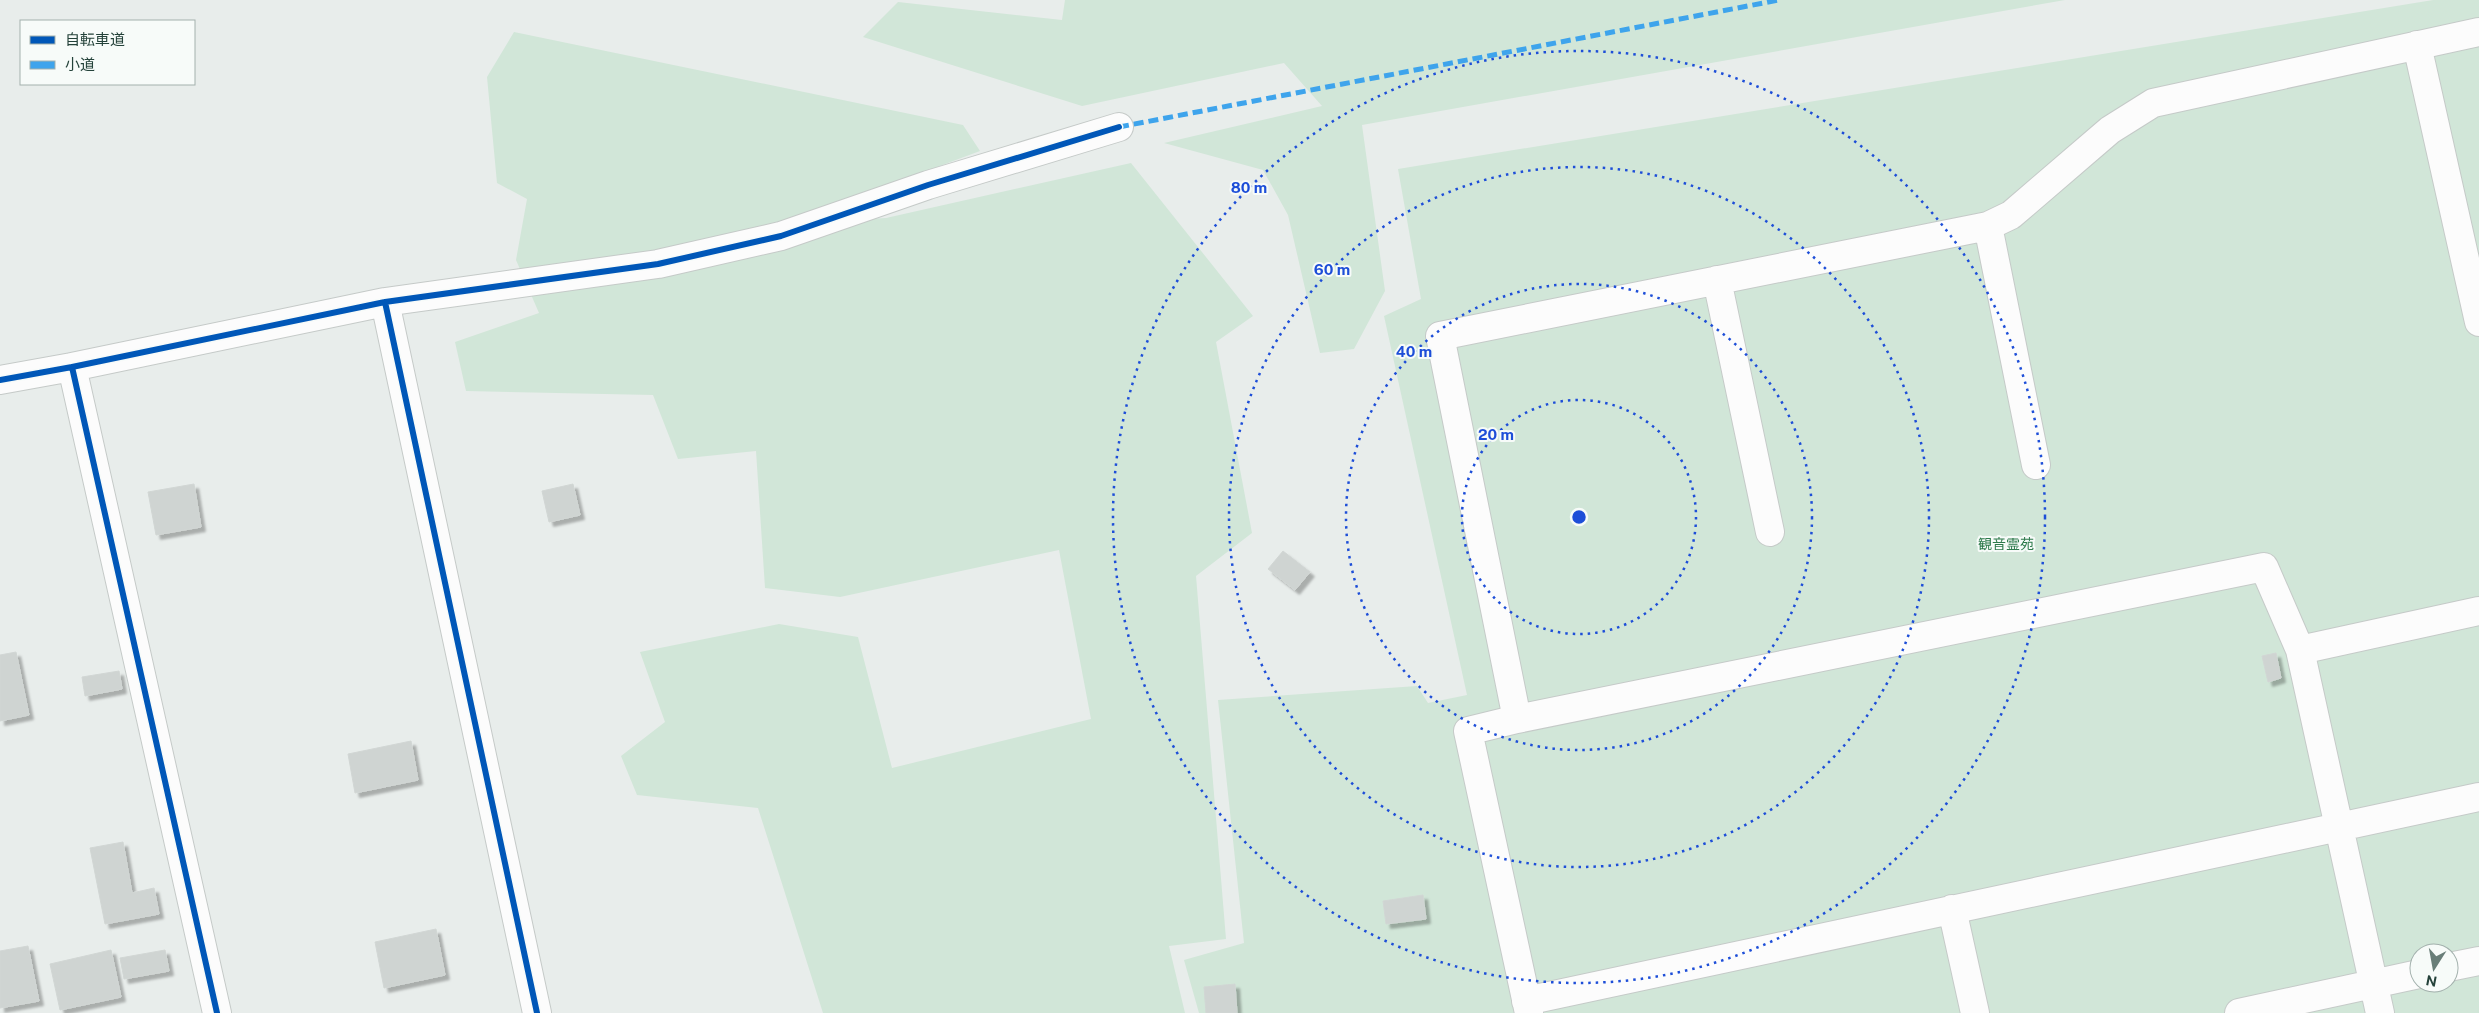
<svg xmlns="http://www.w3.org/2000/svg" width="2479" height="1013" font-family="'Public Sans','Noto Sans JP',sans-serif">
  <style>
    .green { fill: #d1e6d8; fill-rule: evenodd }
    .building { fill: #cfd4d2; stroke: #d1d6d4; filter: url(#shadow) }
    .lines { fill: none; stroke-linecap: round; stroke-linejoin: round }
    .minor-casing { stroke: #c5cac8; stroke-width: 30 }
    .minor { stroke: #fcfcfc; stroke-width: 28 }
    .quiet { stroke: #3ea4ec; stroke-width: 5; stroke-dasharray: 10 5; stroke-linecap: butt }
    .cycleway-casing { stroke: #f7fbf9; stroke-width: 9 }
    .cycleway { stroke: #0057b8; stroke-width: 6 }
    .ring { fill: none; stroke: #1d4ed8; stroke-width: 2.5; stroke-dasharray: 2.5 5 }
    .labels { text-anchor: middle; dominant-baseline: central; stroke-width: 4; stroke-linejoin: round; paint-order: stroke }
    .park-label { font-size: 14px; fill: #2d7a4b; stroke: #f7fbf9 }
    .centre { fill: #1d4ed8; stroke: #f7fbf9; stroke-width: 2.5 }
    .ring-label { font-size: 15px; text-anchor: middle; font-weight: bold; fill: #1d4ed8; stroke: #f7fbf9; stroke-width: 4; stroke-linejoin: round; paint-order: stroke }
  </style>
  <defs>
    <filter id="shadow"><feDropShadow dx="4.5" dy="4.5" stdDeviation="1" flood-color="#0004"/></filter>
  </defs>
  <rect width="100%" height="100%" fill="#e8edeb"/>
  <path class="green" d="M 1065,0 L 2065,0 L 1362,125 L 1385,291 L 1354,349 L 1320,353 L 1288,215 L 1263,170 L 1164,143 L 1322,106 L 1284,63 L 1082,106 L 863,37 L 898,2 L 1062,20 Z
    M 2433,0 L 2479,0 L 2479,1013 L 1199,1013 L 1184,960 L 1244,943 L 1218,700 L 1417,686 L 1428,703 L 1467,695 L 1384,316 L 1421,299 L 1398,169 ZM 2419,953 L 2449,953 L 2449,983 L 2419,983 Z
    M 514,32 L 963,125 L 980,151 L 787,223 L 886,218 L 1131,163 L 1253,316 L 1216,342 L 1252,533 L 1196,576 L 1226,939 L 1169,946 L 1185,1013 L 823,1013 L 758,808 L 637,795 L 621,756 L 665,722 L 640,652 L 779,624 L 858,637 L 892,768 L 1091,719 L 1059,550 L 840,597 L 765,588 L 756,451 L 678,459 L 653,395 L 466,391 L 455,342 L 539,313 L 516,260 L 527,199 L 497,183 L 487,77 Z"/>
  <path class="building" d="M 194,484 L 201,527 L 156,535 L 148,492 Z
    M 573,484 L 580,515 L 549,522 L 542,491 Z
    M 1283,551 L 1310,572 L 1295,590 L 1268,569 Z
    M 16,652 L 29,715 L 0,721 L 0,655 Z
    M 2276,653 L 2281,678 L 2268,682 L 2262,656 Z
    M 119,671 L 122,689 L 85,696 L 82,677 Z
    M 411,741 L 418,780 L 355,793 L 348,754 Z
    M 123,842 L 132,893 L 154,888 L 159,914 L 105,924 L 90,848 Z
    M 1423,895 L 1426,919 L 1386,924 L 1383,901 Z
    M 436,929 L 445,975 L 384,988 L 375,942 Z
    M 28,946 L 39,1001 L 0,1008 L 0,951 Z
    M 111,950 L 121,997 L 60,1010 L 50,964 Z
    M 165,950 L 169,971 L 124,979 L 120,958 Z
    M 1235,984 L 1237,1013 L 1206,1013 L 1204,987 Z"/>
  <g class="lines">
    <defs>
      <path id="minor" d="M 2417,45 L 2479,322
        M 1988,226 L 2036,465
        M 1717,280 L 1770,532
        M 385,302 L 537,1013
        M 72,367 L 217,1013
        M 0,380 L 72,367 L 385,302 L 658,264 L 781,236 L 928,185 L 1119,127
        M 2300,650 L 2479,611
        M 1517,719 L 1440,336 L 1988,226 L 2011,215 L 2110,130 L 2153,103 L 2479,32
        M 1952,909 L 1975,1013
        M 2449,967 L 2479,961
        M 1526,1001 L 2479,797
        M 1529,1013 L 1468,731 L 1517,719 L 2264,567 L 2300,650 L 2380,1013
        M 2239,1013 L 2419,974"/>
    </defs>
    <use href="#minor" class="minor-casing"/>
    <use href="#minor" class="minor"/>
    <path class="quiet" d="M 1119,127 L 1779,0"/>
    <defs>
      <path id="cycleway" d="M 385,302 L 537,1013
        M 72,367 L 217,1013
        M 0,380 L 72,367 L 385,302 L 658,264 L 781,236 L 928,185 L 1119,127"/>
    </defs>
    <use href="#cycleway" class="cycleway-casing"/>
    <use href="#cycleway" class="cycleway"/>
  </g>
  <g class="ring">
    <circle cx="1579" cy="517" r="117"/>
    <circle cx="1579" cy="517" r="233"/>
    <circle cx="1579" cy="517" r="350"/>
    <circle cx="1579" cy="517" r="466"/>
  </g>
  <g class="labels">
    <g class="park-label">
      <text x="2006" y="544">観音霊苑</text>
    </g>
  </g>
  <circle cx="1579" cy="517" r="8" class="centre"/>
  <g class="ring-label">
    <text x="1249" y="193">80 m</text>
    <text x="1332" y="275">60 m</text>
    <text x="1414" y="357">40 m</text>
    <text x="1496" y="440">20 m</text>
  </g>
  <rect x="20" y="20" width="175" height="65" fill="#f7fbf9" stroke="#a3b1ad"/>
  <rect x="30" y="36" width="25" height="8" fill="#0057b8" stroke="#a3b1ad"/>
  <text x="65" y="45" font-size="15" fill="#24423a">自転車道</text>
  <rect x="30" y="61" width="25" height="8" fill="#3ea4ec" stroke="#a3b1ad"/>
  <text x="65" y="70" font-size="15" fill="#24423a">小道</text>
  <g transform="translate(2434 968) rotate(191)"><circle r="24" fill="#f7fbf9" stroke="#a3b1ad"/>
  <path d="M0-4L9 19L0 12L-9 19Z" fill="#697e78"/>
  <text y="-8" font-size="14" font-weight="bold" text-anchor="middle" fill="#24423a">N</text>
  </g>
</svg>
